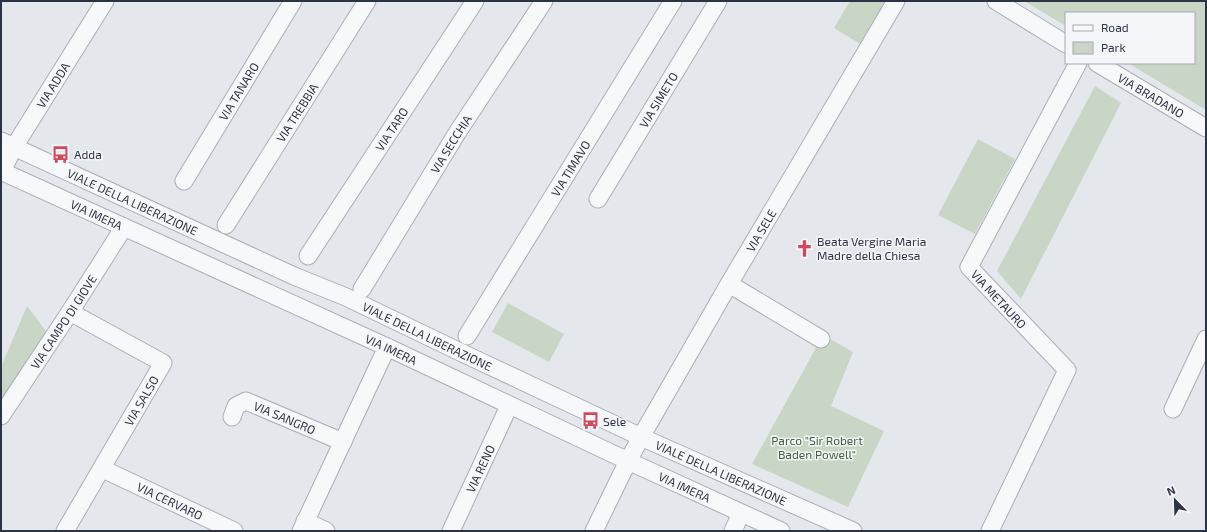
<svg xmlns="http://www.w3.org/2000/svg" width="1207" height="532" font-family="'Exo 2',sans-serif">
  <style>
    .green { fill: #c9d6c5 }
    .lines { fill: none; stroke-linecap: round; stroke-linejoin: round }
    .minor-casing { stroke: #a9aeb7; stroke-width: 19 }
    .minor { stroke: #f7f8fa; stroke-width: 17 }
    .labels { text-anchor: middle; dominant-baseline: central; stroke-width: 3; stroke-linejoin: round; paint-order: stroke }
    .street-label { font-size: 12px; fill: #2b3445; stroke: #f4f6f9 }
    .poi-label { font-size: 12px; fill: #2b3445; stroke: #f4f6f9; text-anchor: start }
    .park-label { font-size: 12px; fill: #3f6138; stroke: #f4f6f9 }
  </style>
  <rect width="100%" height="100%" fill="#e4e7ec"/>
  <path class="green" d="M 850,1 L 886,2 L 860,44 L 834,28 Z
    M 1024,1 L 1206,1 L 1206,110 L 1128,63 L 1194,63 L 1194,13 L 1066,13 L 1066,26 Z
    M 1095,86 L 1121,103 L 1021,299 L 997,271 Z
    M 978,139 L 1015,159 L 975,234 L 938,215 Z
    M 508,303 L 564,334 L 549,362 L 492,332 Z
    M 27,306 L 49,335 L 1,406 L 1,367 Z
    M 823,335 L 853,352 L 831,406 L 884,431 L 848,507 L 752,464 Z"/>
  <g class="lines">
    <defs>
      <g id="minor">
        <path d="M 996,1 L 1066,44"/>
        <path id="s1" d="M 1097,63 L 1206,128"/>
        <path id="s2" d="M 1,141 L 294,276 L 346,297 L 458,351 L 641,437 L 853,531"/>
        <path id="s3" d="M 1,171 L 387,347 L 628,461 L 781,531"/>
        <path id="s4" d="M 2,171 L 14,147 L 105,1"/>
        <path id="s5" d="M 184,181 L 293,1"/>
        <path id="s6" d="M 598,199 L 718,1"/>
        <path id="s7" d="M 226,225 L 367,1"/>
        <path id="s8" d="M 308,256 L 475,1"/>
        <path d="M 729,284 L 821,339"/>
        <path id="s9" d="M 362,289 L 457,133 L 544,1"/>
        <path id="s10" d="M 467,336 L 673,1"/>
        <path d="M 1173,409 L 1206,339"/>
        <path id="s11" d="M 1,416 L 70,312 L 124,227"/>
        <path id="s12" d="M 232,417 L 236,406 L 246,401 L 343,442"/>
        <path id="s13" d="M 105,470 L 234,531"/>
        <path d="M 305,521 L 326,531"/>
        <path id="s14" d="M 65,531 L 163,363 L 70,312"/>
        <path d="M 301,531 L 387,347"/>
        <path id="s15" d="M 451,531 L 509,406"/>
        <path id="s16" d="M 594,531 L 628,461 L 641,437 L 729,284 L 896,1"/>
        <path d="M 733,531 L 741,513"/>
        <path d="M 990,531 L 1067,370 L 969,267 L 1078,63"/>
      </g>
    </defs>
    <use href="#minor" class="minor-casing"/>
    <use href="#minor" class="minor"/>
  </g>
  <defs>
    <symbol id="bus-bare" viewBox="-9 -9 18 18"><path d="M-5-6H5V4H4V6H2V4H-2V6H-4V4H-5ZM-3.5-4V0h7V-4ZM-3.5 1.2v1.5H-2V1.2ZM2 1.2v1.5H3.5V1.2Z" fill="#d1495b" stroke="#f4f6f9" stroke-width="2.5" paint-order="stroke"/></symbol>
    <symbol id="church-bare" viewBox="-9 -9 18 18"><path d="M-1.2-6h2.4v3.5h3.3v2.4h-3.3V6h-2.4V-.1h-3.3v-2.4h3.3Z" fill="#d1495b" stroke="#f4f6f9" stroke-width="2.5" paint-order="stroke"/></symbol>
  </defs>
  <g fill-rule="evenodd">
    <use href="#bus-bare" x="48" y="142" width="25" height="25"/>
    <use href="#church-bare" x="792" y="236" width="25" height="25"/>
    <use href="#bus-bare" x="578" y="408" width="25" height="25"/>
  </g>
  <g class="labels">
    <g class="street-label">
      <text stroke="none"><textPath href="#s4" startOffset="100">VIA ADDA</textPath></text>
      <text stroke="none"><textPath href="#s5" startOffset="105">VIA TANARO</textPath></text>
      <text stroke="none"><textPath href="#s1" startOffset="63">VIA BRADANO</textPath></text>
      <text stroke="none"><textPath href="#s6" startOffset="116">VIA SIMETO</textPath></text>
      <text stroke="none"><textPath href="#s7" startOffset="133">VIA TREBBIA</textPath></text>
      <text stroke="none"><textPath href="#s8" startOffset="152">VIA TARO</textPath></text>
      <text stroke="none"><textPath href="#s9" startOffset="170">VIA SECCHIA</textPath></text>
      <text stroke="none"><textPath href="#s10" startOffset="197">VIA TIMAVO</textPath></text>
      <text stroke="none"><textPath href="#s2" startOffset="145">VIALE DELLA LIBERAZIONE</textPath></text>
      <text stroke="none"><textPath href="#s3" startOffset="105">VIA IMERA</textPath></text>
      <text stroke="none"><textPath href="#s16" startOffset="344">VIA SELE</textPath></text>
      <text transform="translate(999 299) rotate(47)">VIA METAURO</text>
      <text stroke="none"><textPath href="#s11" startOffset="113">VIA CAMPO DI GIOVE</textPath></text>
      <text stroke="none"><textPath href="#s2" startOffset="469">VIALE DELLA LIBERAZIONE</textPath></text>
      <text stroke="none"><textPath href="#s3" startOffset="429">VIA IMERA</textPath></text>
      <text stroke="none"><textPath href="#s14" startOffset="151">VIA SALSO</textPath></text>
      <text stroke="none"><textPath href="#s12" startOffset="65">VIA SANGRO</textPath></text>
      <text stroke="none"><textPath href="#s15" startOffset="69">VIA RENO</textPath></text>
      <text stroke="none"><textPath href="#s2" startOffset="793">VIALE DELLA LIBERAZIONE</textPath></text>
      <text stroke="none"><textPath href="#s3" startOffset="753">VIA IMERA</textPath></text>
      <text stroke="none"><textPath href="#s13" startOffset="72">VIA CERVARO</textPath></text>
    </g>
    <g class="poi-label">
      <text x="74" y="154">Adda</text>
      <text x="817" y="241">Beata Vergine Maria<tspan x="817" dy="14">Madre della Chiesa</tspan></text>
      <text x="603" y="421">Sele</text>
    </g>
    <g class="park-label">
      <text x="817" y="440">Parco "Sir Robert<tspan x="817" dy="14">Baden Powell"</tspan></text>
    </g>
  </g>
  <rect width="1207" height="532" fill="none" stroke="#2b3445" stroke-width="4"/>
  <rect x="1065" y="12" width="130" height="52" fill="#f4f6f9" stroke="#a4a8b1"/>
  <rect x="1073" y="25" width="20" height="6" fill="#f7f8fa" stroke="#a4a8b1"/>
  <text x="1101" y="32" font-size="12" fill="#2b3445">Road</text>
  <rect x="1073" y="42" width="20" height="12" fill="#c9d6c5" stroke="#a4a8b1"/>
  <text x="1101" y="52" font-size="12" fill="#2b3445">Park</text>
  <g transform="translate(1175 500) rotate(337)" stroke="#f4f6f9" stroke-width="3" paint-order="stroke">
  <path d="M0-3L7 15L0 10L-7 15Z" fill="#2b3445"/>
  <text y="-6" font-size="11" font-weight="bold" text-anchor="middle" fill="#2b3445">N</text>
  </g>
</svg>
